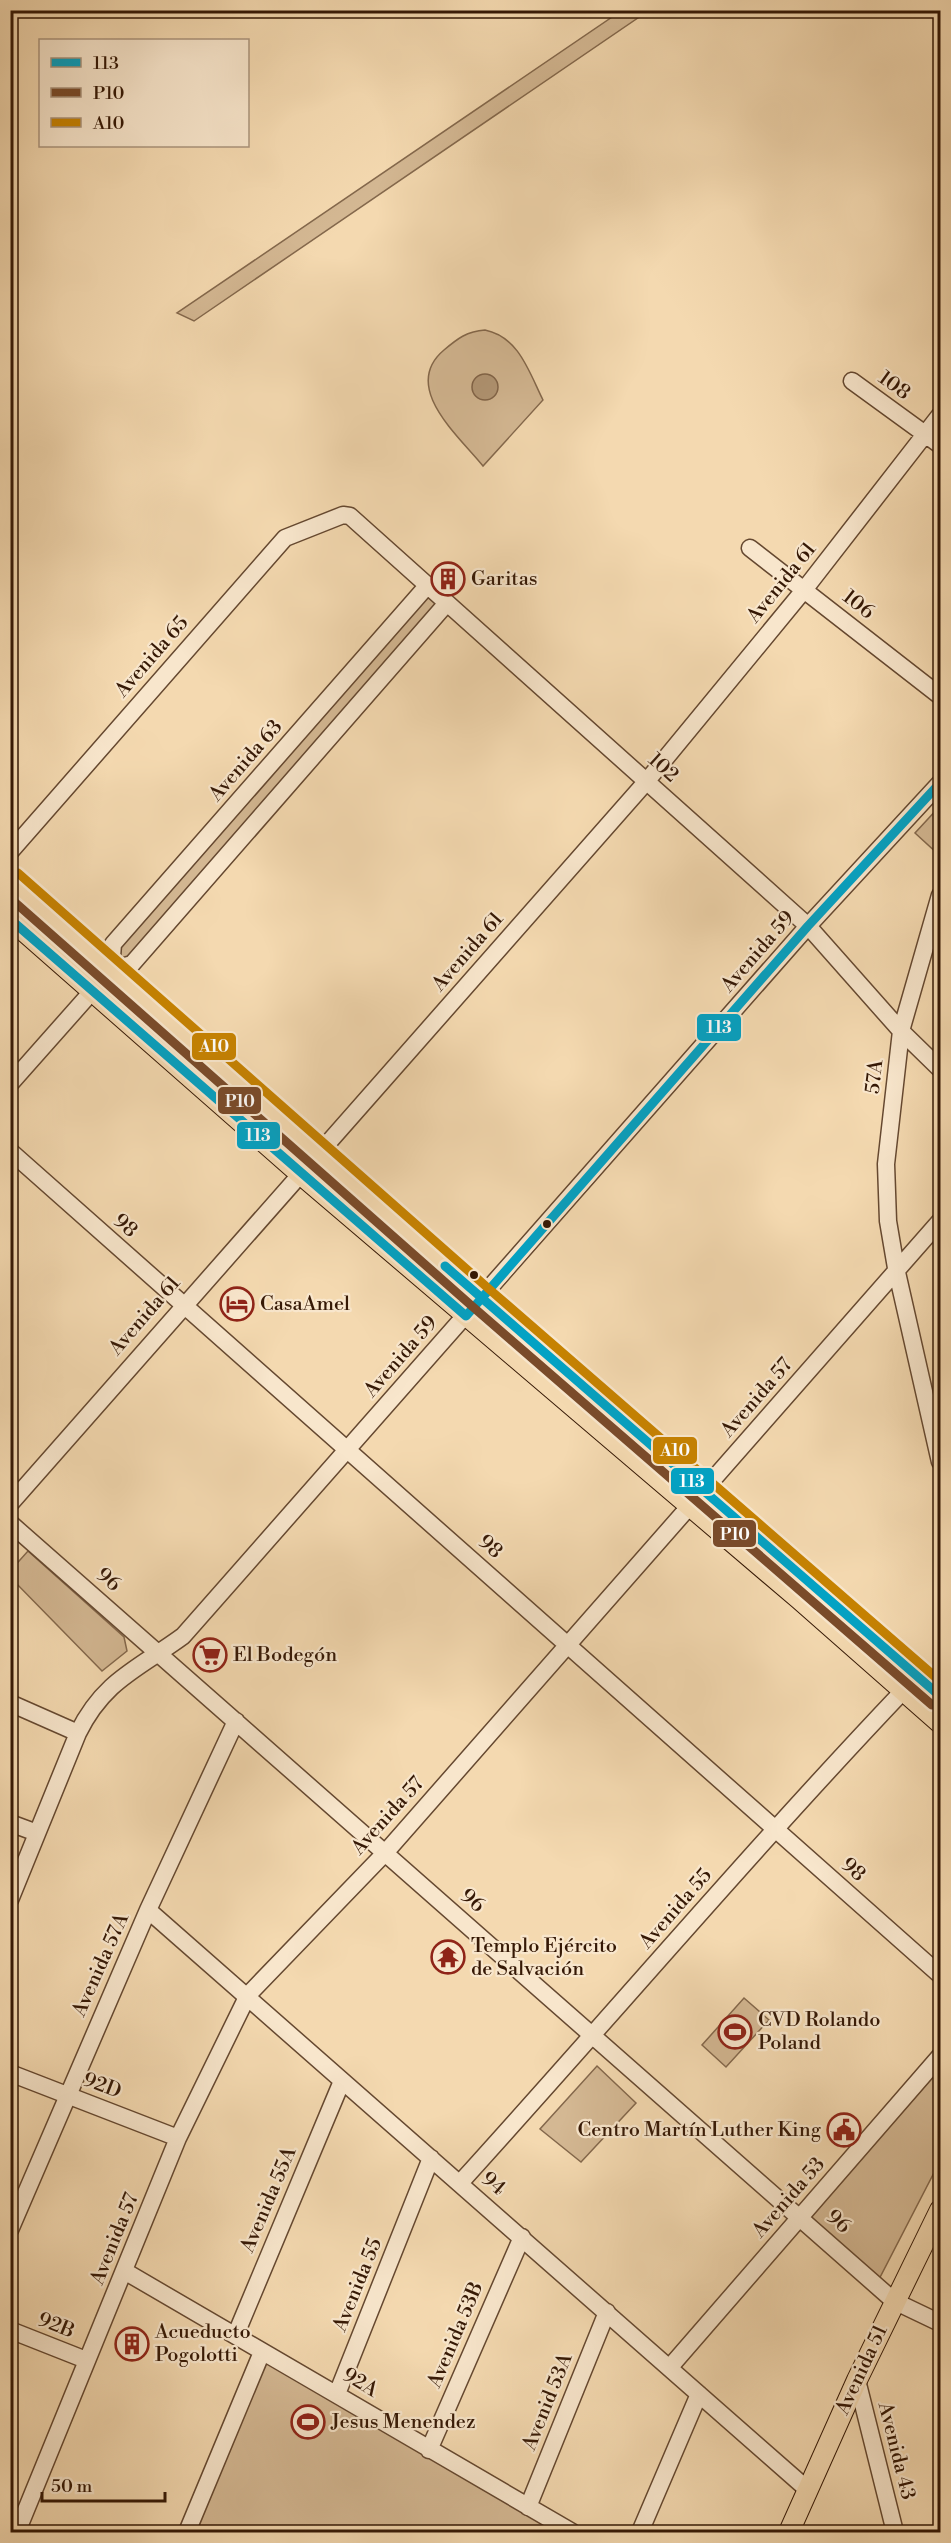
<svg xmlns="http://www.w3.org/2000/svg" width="951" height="2543" font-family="'Libre Bodoni',serif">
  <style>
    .green { fill: #d4b893; stroke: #84684c; stroke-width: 1.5 }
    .water { fill: #b39776; stroke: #816449; stroke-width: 1.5 }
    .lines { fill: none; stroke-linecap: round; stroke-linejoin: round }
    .minor-casing { stroke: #654830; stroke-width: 19 }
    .major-casing { stroke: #351805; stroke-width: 22 }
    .minor { stroke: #f8e6cc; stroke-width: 16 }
    .major { stroke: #f4d9b0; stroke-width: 20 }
    .bus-1-casing { stroke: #f8e6cc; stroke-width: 14 }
    .bus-2-casing { stroke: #f8e6cc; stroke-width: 14 }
    .bus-3-casing { stroke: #f8e6cc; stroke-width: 14 }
    .bus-1 { stroke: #03a2c4; stroke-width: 9 }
    .bus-2 { stroke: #7a4b2a; stroke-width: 9 }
    .bus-3 { stroke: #c68201; stroke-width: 9 }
    .bus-dot { fill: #351805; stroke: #f8e6cc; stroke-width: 2 }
    .labels { text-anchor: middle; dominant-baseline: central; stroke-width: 4.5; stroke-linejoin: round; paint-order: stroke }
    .street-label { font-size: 20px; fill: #351805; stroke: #f8e6cc }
    .poi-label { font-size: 20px; fill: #351805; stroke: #f8e6cc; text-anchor: start }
    .line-badge { stroke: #f8e6cc; stroke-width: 2 }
    .badge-label { font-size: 16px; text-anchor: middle; font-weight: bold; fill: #fff }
  </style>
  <rect width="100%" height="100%" fill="#f4d9b0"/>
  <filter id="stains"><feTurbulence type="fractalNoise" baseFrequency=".00333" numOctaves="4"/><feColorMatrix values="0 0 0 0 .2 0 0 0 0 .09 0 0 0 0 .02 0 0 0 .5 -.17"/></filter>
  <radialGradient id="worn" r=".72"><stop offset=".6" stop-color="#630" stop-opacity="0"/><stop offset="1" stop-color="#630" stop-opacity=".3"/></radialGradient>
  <path class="green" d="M 621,11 L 648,11 L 194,321 L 177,313 Z
    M 485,330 C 519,337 529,372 543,400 L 483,466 C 459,436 400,387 444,350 C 457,339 467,331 485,330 Z
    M 427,593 L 440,603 L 128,960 L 116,963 L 118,947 Z
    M 940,806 L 940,846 L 938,854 L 915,833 Z
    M 10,896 L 98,975 L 95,979 L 11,905 Z
    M 108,983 L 306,1155 L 303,1159 L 104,988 Z
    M 316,1163 L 468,1299 L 466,1302 L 313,1167 Z
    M 482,1312 L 683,1486 L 681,1489 L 480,1314 Z
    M 28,1551 L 124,1637 L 127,1651 L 102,1671 L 11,1578 L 11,1570 Z
    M 744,1998 L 769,2020 L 726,2067 L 702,2045 Z
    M 940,2056 L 940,2161 L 876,2285 L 801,2217 Z
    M 597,2066 L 636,2103 L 581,2162 L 540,2129 Z
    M 262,2352 L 572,2532 L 187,2532 Z"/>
  <path class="water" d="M472 387a13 13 0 1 1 26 0a13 13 0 1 1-26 0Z"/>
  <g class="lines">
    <defs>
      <path id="minor" d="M 852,381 L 940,445
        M 750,548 L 940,696
        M 427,586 L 113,944 L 111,970 L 132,964 L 447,603
        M 10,852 L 285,538 L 343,515 L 350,516 L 808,926 L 901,1031 L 940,1069
        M 940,895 L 901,1031 L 886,1164 L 888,1221 L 896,1268 L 940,1462
        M 10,1084 L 111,970
        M 10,1151 L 940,1975
        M 10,1504 L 646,782 L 804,590 L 940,415
        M 10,1523 L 894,2301 L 940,2323
        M 10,1703 L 78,1733
        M 10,1823 L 37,1833
        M 10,1900 L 78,1733 C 104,1680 138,1669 183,1636 L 808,926 L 940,783
        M 148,1910 L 808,2490
        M 10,2073 L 178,2138
        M 460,2183 C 608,2020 751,1851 903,1691
        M 10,2230 L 148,1910 L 236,1721
        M 126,2272 L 572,2532
        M 10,2330 L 86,2360
        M 236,2334 L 342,2081
        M 670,2367 L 940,2056
        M 857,2380 L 895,2532
        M 337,2394 L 431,2158
        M 429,2450 L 522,2237
        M 528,2507 L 607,2312
        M 17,2532 L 178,2138 L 248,1995 L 385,1853 L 940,1221
        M 187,2532 L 262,2352
        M 640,2532 L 699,2394"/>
      <path id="major" d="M 10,882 L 481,1298 L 940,1696
        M 10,919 L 299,1173 L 799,1599 L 940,1723
        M 789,2532 L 857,2380 L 940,2210"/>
    </defs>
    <use href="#minor" class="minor-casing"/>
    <use href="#major" class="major-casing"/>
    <use href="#minor" class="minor"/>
    <use href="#major" class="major"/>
    <defs>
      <path id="bus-1" d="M 10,919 L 466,1316 L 808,926 L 940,783
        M 445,1266 L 940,1696"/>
      <path id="bus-2" d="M 10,898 L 473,1307 L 932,1705"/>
      <path id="bus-3" d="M 18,873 L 489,1289 L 940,1681"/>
    </defs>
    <use href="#bus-1" class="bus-1-casing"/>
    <use href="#bus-2" class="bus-2-casing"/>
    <use href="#bus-3" class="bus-3-casing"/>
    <use href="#bus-1" class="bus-1"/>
    <use href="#bus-2" class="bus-2"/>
    <use href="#bus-3" class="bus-3"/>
  </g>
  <defs>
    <symbol id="building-ring" viewBox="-11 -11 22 22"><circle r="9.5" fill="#f8e6cc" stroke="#8f2418" stroke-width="1.5"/><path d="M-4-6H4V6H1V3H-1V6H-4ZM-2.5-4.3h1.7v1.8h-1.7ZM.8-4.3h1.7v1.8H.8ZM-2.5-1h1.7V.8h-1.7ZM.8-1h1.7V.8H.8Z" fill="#8f2418"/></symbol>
    <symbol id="hotel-ring" viewBox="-11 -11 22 22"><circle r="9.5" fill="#f8e6cc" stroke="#8f2418" stroke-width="1.5"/><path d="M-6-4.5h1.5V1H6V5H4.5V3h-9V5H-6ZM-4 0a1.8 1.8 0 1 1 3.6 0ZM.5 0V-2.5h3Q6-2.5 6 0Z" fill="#8f2418"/></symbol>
    <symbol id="supermarket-ring" viewBox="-11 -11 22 22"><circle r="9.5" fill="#f8e6cc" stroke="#8f2418" stroke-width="1.5"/><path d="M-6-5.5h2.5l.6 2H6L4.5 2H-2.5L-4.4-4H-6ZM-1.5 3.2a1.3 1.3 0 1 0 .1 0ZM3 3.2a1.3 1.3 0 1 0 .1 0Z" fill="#8f2418"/></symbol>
    <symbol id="temple-ring" viewBox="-11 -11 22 22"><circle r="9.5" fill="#f8e6cc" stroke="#8f2418" stroke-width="1.5"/><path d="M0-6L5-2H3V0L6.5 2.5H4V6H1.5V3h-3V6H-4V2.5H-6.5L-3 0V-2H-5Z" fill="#8f2418"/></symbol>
    <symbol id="stadium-ring" viewBox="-11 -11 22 22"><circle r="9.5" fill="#f8e6cc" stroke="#8f2418" stroke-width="1.5"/><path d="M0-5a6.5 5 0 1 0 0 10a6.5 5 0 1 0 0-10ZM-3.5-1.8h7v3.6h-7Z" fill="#8f2418"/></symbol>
    <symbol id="civic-ring" viewBox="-11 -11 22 22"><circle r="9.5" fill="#f8e6cc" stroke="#8f2418" stroke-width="1.5"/><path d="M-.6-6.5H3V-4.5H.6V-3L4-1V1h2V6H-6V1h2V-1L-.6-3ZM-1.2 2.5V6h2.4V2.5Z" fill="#8f2418"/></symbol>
  </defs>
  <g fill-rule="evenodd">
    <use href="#building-ring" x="429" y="560" width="38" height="38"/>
    <use href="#hotel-ring" x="218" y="1285" width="38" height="38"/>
    <use href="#supermarket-ring" x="191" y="1636" width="38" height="38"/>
    <use href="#temple-ring" x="429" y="1938" width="38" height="38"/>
    <use href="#stadium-ring" x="716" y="2013" width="38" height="38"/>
    <use href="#civic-ring" x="825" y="2111" width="38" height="38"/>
    <use href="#building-ring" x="113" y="2325" width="38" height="38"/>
    <use href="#stadium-ring" x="289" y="2403" width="38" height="38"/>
  </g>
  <g class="bus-dot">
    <circle cx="547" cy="1224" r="5"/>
    <circle cx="474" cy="1275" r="5"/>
  </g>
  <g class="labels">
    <g class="street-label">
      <text transform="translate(894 386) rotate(36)">108</text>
      <text transform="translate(782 583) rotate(-51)">Avenida 61</text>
      <text transform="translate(858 605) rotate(38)">106</text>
      <text transform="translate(152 657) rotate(-49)">Avenida 65</text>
      <text transform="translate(246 761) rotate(-49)">Avenida 63</text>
      <text transform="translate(663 768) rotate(42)">102</text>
      <text transform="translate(468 952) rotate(-49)">Avenida 61</text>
      <text transform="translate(758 952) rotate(-49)">Avenida 59</text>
      <text transform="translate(875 1077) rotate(-83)">57A</text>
      <text transform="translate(125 1226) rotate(42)">98</text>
      <text transform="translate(145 1316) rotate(-49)">Avenida 61</text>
      <text transform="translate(401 1357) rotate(-49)">Avenida 59</text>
      <text transform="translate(757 1398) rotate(-49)">Avenida 57</text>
      <text transform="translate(490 1547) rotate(42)">98</text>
      <text transform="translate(108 1580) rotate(41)">96</text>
      <text transform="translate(388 1816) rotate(-48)">Avenida 57</text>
      <text transform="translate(853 1870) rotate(42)">98</text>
      <text transform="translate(472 1901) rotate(41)">96</text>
      <text transform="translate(676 1909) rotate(-49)">Avenida 55</text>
      <text transform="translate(101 1965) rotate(-66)">Avenida 57A</text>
      <text transform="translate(102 2086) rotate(21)">92D</text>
      <text transform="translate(493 2184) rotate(41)">94</text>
      <text transform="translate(789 2198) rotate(-49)">Avenida 53</text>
      <text transform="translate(269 2200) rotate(-67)">Avenida 55A</text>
      <text transform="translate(838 2222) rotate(42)">96</text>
      <text transform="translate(115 2239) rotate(-68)">Avenida 57</text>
      <text transform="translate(358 2285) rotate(-68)">Avenida 55</text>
      <text transform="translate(56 2326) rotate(22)">92B</text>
      <text transform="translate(456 2335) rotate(-67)">Avenida 53B</text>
      <text transform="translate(862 2370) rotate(-65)">Avenida 51</text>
      <text transform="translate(360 2383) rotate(31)">92A</text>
      <text transform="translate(548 2402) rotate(-68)">Avenid 53A</text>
      <text transform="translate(896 2451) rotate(76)">Avenida 43</text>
    </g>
    <g class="poi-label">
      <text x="471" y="579">Garitas</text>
      <text x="260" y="1304">CasaAmel</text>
      <text x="233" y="1655">El Bodegón</text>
      <text x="471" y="1946">Templo Ejército<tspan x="471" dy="23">de Salvación</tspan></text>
      <text x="758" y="2020">CVD Rolando<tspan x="758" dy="23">Poland</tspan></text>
      <text x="821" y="2130" text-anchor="end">Centro Martín Luther King</text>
      <text x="155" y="2332">Acueducto<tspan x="155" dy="23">Pogolotti</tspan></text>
      <text x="331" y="2422">Jesus Menendez</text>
    </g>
  </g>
  <g class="line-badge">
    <rect x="696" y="1013" width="46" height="29" rx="6" fill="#03a2c4"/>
    <rect x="191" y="1032" width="46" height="29" rx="6" fill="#c68201"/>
    <rect x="217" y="1086" width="45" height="29" rx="6" fill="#7a4b2a"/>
    <rect x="236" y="1121" width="45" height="29" rx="6" fill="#03a2c4"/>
    <rect x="652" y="1436" width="46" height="29" rx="6" fill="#c68201"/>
    <rect x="670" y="1467" width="45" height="28" rx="6" fill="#03a2c4"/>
    <rect x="712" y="1519" width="45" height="29" rx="6" fill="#7a4b2a"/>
  </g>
  <g class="badge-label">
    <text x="719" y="1033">113</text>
    <text x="214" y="1052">A10</text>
    <text x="240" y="1107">P10</text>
    <text x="258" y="1141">113</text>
    <text x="675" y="1456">A10</text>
    <text x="692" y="1487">113</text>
    <text x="735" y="1540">P10</text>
  </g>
  <rect width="951" height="2543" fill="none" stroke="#f4d9b0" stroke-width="36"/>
  <rect x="12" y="12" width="927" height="2519" fill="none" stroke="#351805" stroke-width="3"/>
  <rect x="18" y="18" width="915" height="2507" fill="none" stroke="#351805" stroke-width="1.5"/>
  <rect x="39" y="39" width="210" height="108" fill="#f8e6cc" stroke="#aa947c" stroke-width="1.5"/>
  <rect x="51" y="58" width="30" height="9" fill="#03a2c4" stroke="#aa947c" stroke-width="1.5"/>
  <text x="93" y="69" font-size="18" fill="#351805">113</text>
  <rect x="51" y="88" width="30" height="9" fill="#7a4b2a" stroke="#aa947c" stroke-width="1.5"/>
  <text x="93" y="99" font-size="18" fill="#351805">P10</text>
  <rect x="51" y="118" width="30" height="9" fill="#c68201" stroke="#aa947c" stroke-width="1.5"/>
  <text x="93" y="129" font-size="18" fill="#351805">A10</text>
  <path d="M42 2492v9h123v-9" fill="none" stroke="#351805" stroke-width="3"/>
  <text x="51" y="2492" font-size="18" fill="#351805" stroke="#f8e6cc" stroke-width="4.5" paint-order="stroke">50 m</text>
  <rect width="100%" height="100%" filter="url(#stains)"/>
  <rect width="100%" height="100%" fill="url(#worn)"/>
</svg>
